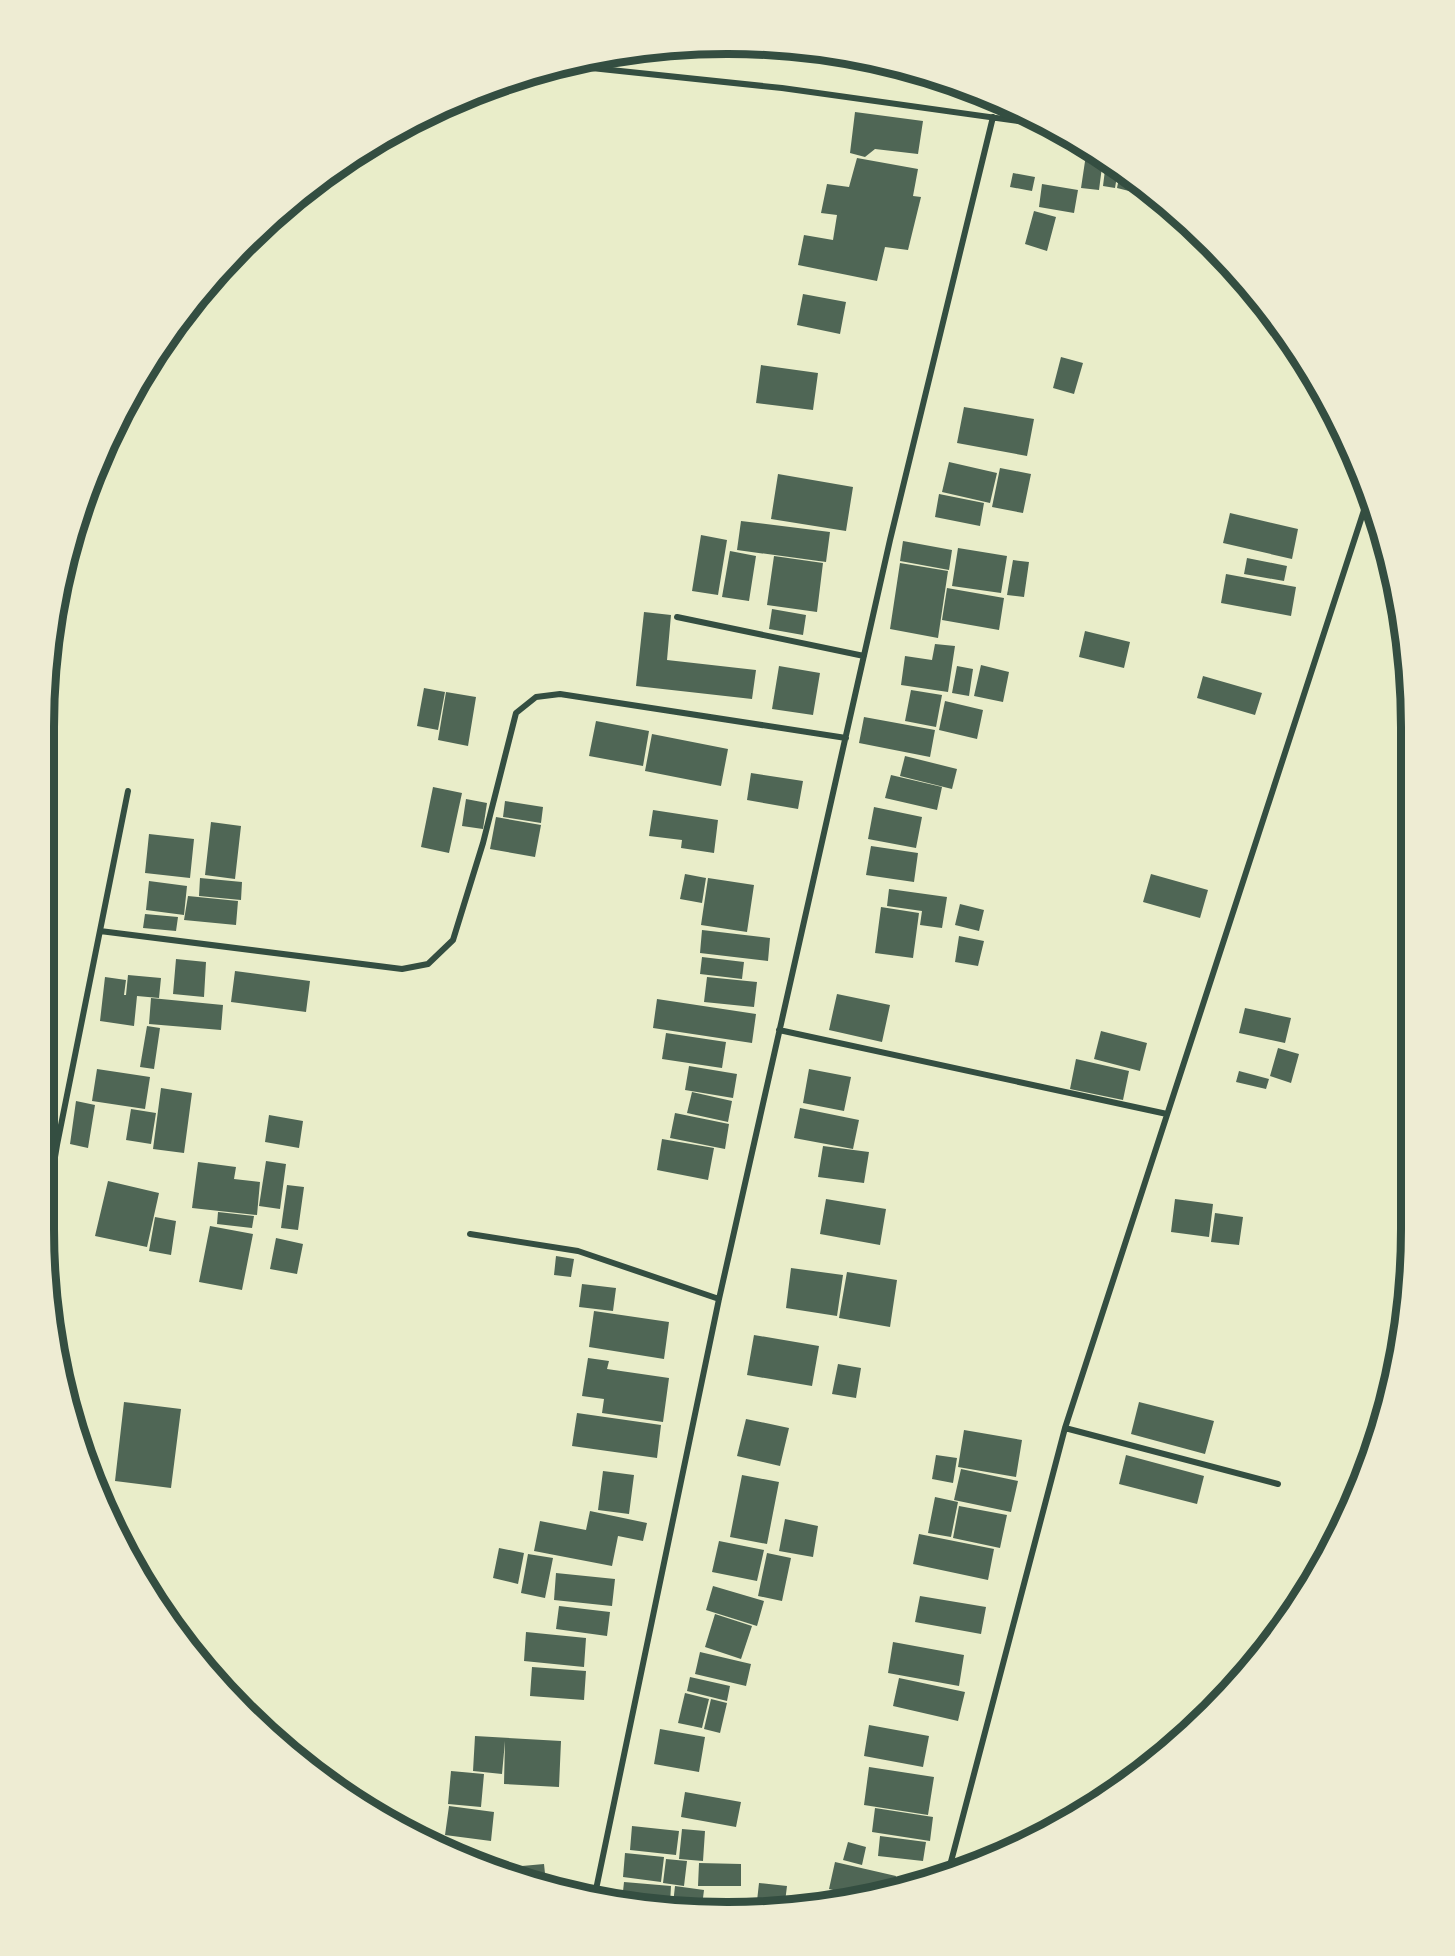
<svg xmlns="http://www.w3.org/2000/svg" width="1455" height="1956" font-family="Roboto,sans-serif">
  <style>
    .building { fill: #4f6655 }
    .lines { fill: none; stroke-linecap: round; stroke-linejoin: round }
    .minor { stroke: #344e41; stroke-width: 6 }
    .rim { fill: none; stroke: #344e41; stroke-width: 8 }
  </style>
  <rect width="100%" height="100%" fill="#e9edc9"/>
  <path class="building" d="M 855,112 L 923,121 L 918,154 L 875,149 L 865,157 L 850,153 Z
    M 1087,148 L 1103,159 L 1099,190 L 1081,188 Z
    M 857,158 L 918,169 L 913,196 L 921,197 L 908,250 L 885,247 L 877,281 L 798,265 L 804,235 L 833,240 L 837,215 L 821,213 L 827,184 L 849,187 Z
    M 1106,162 L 1118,170 L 1115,188 L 1103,186 Z
    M 1013,173 L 1035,177 L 1032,191 L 1010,187 Z
    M 1120,173 L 1131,179 L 1129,191 L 1117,188 Z
    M 1042,184 L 1078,190 L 1074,213 L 1039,207 Z
    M 1034,211 L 1056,217 L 1047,251 L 1025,244 Z
    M 803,294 L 846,302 L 840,334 L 797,325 Z
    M 1061,357 L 1083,363 L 1074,394 L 1053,388 Z
    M 761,365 L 818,373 L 813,410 L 756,403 Z
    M 964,407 L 1034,419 L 1027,456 L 957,443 Z
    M 949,462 L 997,473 L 990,503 L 942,492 Z
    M 1000,468 L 1031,474 L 1023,513 L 992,507 Z
    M 778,474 L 853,487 L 846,531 L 771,519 Z
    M 939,494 L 984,503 L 980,526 L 935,517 Z
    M 1230,513 L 1298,529 L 1292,559 L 1223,543 Z
    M 741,521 L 830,532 L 826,562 L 737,550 Z
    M 701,535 L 727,540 L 718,595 L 692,591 Z
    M 903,541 L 952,550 L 949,570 L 900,561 Z
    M 958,548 L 1007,556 L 1001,593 L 952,586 Z
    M 730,551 L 756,556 L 749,601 L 722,597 Z
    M 774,556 L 823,563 L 817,612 L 767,605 Z
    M 1247,558 L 1287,566 L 1284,581 L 1244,574 Z
    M 1013,560 L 1029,562 L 1024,597 L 1007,595 Z
    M 900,563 L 948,571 L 938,638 L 890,629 Z
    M 1226,574 L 1296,587 L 1291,616 L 1221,603 Z
    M 947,588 L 1004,598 L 999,630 L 942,620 Z
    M 772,609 L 806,615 L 803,635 L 769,629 Z
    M 644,612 L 671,615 L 667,660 L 756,670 L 752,699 L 636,686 Z
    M 1085,631 L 1130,642 L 1124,668 L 1079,657 Z
    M 935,644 L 955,646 L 948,692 L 901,685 L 905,656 L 932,660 Z
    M 981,665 L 1009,672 L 1003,702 L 974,696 Z
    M 779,666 L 820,673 L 813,715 L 772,709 Z
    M 957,666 L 973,669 L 969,696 L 952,693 Z
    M 1203,676 L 1262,693 L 1255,715 L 1197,698 Z
    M 424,688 L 445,692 L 438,730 L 417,726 Z
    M 911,690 L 942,695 L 936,727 L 905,721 Z
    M 446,692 L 476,697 L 468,746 L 438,740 Z
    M 945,701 L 983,710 L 977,739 L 939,730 Z
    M 864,717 L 935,730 L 930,757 L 859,743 Z
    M 596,721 L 649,731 L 643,766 L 589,756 Z
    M 652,734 L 728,749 L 721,786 L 645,771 Z
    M 905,756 L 957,769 L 952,789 L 900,776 Z
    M 751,773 L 803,781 L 798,809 L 747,800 Z
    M 891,775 L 942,787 L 937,810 L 885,798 Z
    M 433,787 L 462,793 L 449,853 L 421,847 Z
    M 466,799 L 487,803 L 483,829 L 462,826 Z
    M 505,801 L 543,807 L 541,823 L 503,817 Z
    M 874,807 L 922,817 L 916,848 L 868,839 Z
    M 653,810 L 718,820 L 714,853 L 681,848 L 682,840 L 649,836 Z
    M 496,817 L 541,825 L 535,857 L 490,849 Z
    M 211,822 L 241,826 L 235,879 L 205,875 Z
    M 149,834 L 194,839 L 190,878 L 145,873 Z
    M 871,846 L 918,853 L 914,882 L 866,875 Z
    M 685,874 L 706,878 L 702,903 L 680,899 Z
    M 1151,874 L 1208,890 L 1200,918 L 1143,902 Z
    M 200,878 L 242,882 L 241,900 L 199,896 Z
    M 708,878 L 754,885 L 747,932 L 701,925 Z
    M 149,881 L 187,886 L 184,915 L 146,910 Z
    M 889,889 L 947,897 L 942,928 L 920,925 L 922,911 L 887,906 Z
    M 188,896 L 238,901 L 236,925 L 184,920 Z
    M 960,904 L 984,910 L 979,931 L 955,925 Z
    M 881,907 L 919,913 L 913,958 L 875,953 Z
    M 145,914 L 178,917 L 176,931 L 143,928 Z
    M 702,930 L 770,938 L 768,961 L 700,953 Z
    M 959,936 L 984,941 L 978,966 L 955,962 Z
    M 702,957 L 744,962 L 742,979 L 700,974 Z
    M 176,959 L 206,962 L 204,997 L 173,994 Z
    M 235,971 L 310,981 L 306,1012 L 231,1002 Z
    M 128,975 L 161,978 L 159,998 L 137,996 L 134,1026 L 100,1021 L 105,977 L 126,980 L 124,995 L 126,995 Z
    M 707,977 L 757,982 L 754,1007 L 704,1002 Z
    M 837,994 L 890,1005 L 882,1042 L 829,1030 Z
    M 151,998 L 223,1005 L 221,1030 L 149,1024 Z
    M 657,999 L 756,1014 L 752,1043 L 653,1028 Z
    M 1245,1008 L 1291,1018 L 1285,1043 L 1239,1033 Z
    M 147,1026 L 160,1028 L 154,1069 L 140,1067 Z
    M 1101,1031 L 1147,1043 L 1140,1071 L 1094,1059 Z
    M 666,1033 L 726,1042 L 722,1068 L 662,1059 Z
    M 1278,1048 L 1299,1054 L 1291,1083 L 1270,1076 Z
    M 1076,1059 L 1129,1071 L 1123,1100 L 1070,1089 Z
    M 689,1066 L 737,1074 L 733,1098 L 685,1090 Z
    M 97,1069 L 150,1077 L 145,1109 L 92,1101 Z
    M 809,1069 L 851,1077 L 844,1111 L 803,1103 Z
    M 1239,1071 L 1269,1079 L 1266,1089 L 1236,1082 Z
    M 161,1088 L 192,1093 L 184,1153 L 153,1149 Z
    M 692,1092 L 732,1101 L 728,1122 L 687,1113 Z
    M 76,1101 L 95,1105 L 88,1148 L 70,1144 Z
    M 800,1108 L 859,1120 L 853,1149 L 794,1138 Z
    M 131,1109 L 156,1113 L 151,1144 L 126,1140 Z
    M 675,1113 L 729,1124 L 725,1149 L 670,1138 Z
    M 269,1115 L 303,1121 L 299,1148 L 265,1142 Z
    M 662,1139 L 714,1148 L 708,1180 L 657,1170 Z
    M 823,1146 L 869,1152 L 864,1183 L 818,1177 Z
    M 266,1161 L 286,1164 L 280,1209 L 259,1206 Z
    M 198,1162 L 236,1167 L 234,1179 L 260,1182 L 257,1215 L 192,1208 Z
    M 108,1181 L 159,1193 L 147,1247 L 95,1236 Z
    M 287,1185 L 304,1187 L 298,1230 L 281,1228 Z
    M 826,1199 L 886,1209 L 880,1245 L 820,1234 Z
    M 1175,1199 L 1213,1204 L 1209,1237 L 1171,1232 Z
    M 218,1212 L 254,1216 L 252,1228 L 217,1224 Z
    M 1215,1213 L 1243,1217 L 1239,1245 L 1211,1242 Z
    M 155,1217 L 176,1221 L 171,1255 L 149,1251 Z
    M 210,1226 L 253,1234 L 242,1290 L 199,1282 Z
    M 276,1238 L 303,1244 L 297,1274 L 270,1269 Z
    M 556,1256 L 574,1259 L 571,1277 L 554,1275 Z
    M 791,1268 L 843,1275 L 837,1316 L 786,1308 Z
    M 847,1272 L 897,1280 L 890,1327 L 839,1318 Z
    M 582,1284 L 616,1288 L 613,1311 L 579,1307 Z
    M 594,1311 L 669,1322 L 664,1359 L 589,1347 Z
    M 754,1335 L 819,1346 L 812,1386 L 747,1375 Z
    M 588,1358 L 609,1361 L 607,1369 L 669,1378 L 663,1422 L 602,1413 L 604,1399 L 582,1396 Z
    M 838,1364 L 861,1368 L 856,1398 L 832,1394 Z
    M 124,1402 L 181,1409 L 171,1488 L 115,1481 Z
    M 1139,1402 L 1214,1421 L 1205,1454 L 1131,1434 Z
    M 577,1413 L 661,1425 L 657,1458 L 572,1446 Z
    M 746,1419 L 789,1428 L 780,1466 L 737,1456 Z
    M 964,1430 L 1022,1440 L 1016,1477 L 958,1467 Z
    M 936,1455 L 957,1458 L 953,1483 L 932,1479 Z
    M 1126,1455 L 1204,1476 L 1197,1504 L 1119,1484 Z
    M 961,1469 L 1018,1481 L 1011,1512 L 954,1500 Z
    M 603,1471 L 634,1475 L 629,1514 L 598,1510 Z
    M 742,1475 L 779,1482 L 767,1544 L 730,1537 Z
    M 935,1497 L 958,1502 L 951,1537 L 928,1533 Z
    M 959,1506 L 1007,1515 L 1000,1548 L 953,1538 Z
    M 590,1511 L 647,1523 L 643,1541 L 618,1536 L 612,1566 L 534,1551 L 540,1521 L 586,1530 Z
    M 785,1519 L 818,1526 L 813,1557 L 779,1551 Z
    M 919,1534 L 994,1549 L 988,1580 L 913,1564 Z
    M 719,1541 L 764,1550 L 757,1581 L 712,1572 Z
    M 499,1548 L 524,1553 L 518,1584 L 493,1578 Z
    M 767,1553 L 791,1558 L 782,1601 L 758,1596 Z
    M 528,1554 L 553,1558 L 545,1598 L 521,1593 Z
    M 556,1573 L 615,1579 L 612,1606 L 554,1600 Z
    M 713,1586 L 764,1601 L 757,1626 L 706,1610 Z
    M 920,1596 L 986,1607 L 981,1634 L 915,1622 Z
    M 559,1606 L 610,1612 L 607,1636 L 556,1629 Z
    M 715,1614 L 752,1626 L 741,1659 L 705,1647 Z
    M 526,1632 L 586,1638 L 584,1667 L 524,1661 Z
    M 893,1642 L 964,1655 L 959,1686 L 888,1673 Z
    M 700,1652 L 751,1664 L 746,1686 L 695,1674 Z
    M 532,1667 L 586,1671 L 584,1700 L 530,1696 Z
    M 690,1677 L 730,1686 L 727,1701 L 687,1691 Z
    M 899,1678 L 965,1692 L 958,1721 L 893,1706 Z
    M 685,1693 L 709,1699 L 702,1728 L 678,1723 Z
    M 711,1699 L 727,1703 L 720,1733 L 704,1729 Z
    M 869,1725 L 929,1736 L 923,1767 L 864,1756 Z
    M 660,1729 L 705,1737 L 699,1772 L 654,1764 Z
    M 475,1736 L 561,1741 L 559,1787 L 504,1784 L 505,1741 L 502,1774 L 473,1771 Z
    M 869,1767 L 934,1777 L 928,1815 L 864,1805 Z
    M 451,1771 L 484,1774 L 481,1807 L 448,1804 Z
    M 685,1792 L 741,1802 L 736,1827 L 681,1817 Z
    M 449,1806 L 494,1812 L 491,1841 L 445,1835 Z
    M 875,1808 L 933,1817 L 930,1841 L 872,1832 Z
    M 632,1826 L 679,1831 L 676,1855 L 630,1850 Z
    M 682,1829 L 705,1831 L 703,1861 L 679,1859 Z
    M 880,1836 L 926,1842 L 923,1861 L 878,1856 Z
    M 848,1842 L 866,1847 L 862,1865 L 843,1860 Z
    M 625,1853 L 664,1857 L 661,1882 L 623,1877 Z
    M 666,1859 L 687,1861 L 684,1886 L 663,1883 Z
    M 835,1862 L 896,1876 L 893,1890 L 867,1898 L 829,1889 Z
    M 699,1863 L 741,1864 L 741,1886 L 698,1886 Z
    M 544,1864 L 546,1883 L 501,1868 Z
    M 624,1882 L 671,1886 L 670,1904 L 622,1901 Z
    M 759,1883 L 787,1886 L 784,1910 L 756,1910 Z
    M 675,1886 L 704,1890 L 702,1906 L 673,1904 Z
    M 793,1896 L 833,1903 L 790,1909 Z"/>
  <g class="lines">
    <path class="minor" d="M 563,65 L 782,88 L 1047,125
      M 677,617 L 864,656
      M 100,931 L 402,969 L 428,964 L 453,940 L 483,843 L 516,713 L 536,697 L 560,694 L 846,738
      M 779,1030 L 1167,1114
      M 44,1223 L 57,1145 L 128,791
      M 470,1234 L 578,1251 L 719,1299
      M 1065,1428 L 1278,1484
      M 948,1873 L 1065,1428 L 1368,498
      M 594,1899 L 719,1299 L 890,540 L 993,117"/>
  </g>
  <path d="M0 0H1455V1956H0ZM727 54H728A673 673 0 0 1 1401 727V1229A673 673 0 0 1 728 1902H727A673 673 0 0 1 54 1229V727A673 673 0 0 1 727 54Z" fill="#eeecd3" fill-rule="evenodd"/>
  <path class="rim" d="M727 54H728A673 673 0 0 1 1401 727V1229A673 673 0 0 1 728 1902H727A673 673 0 0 1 54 1229V727A673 673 0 0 1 727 54Z"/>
</svg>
